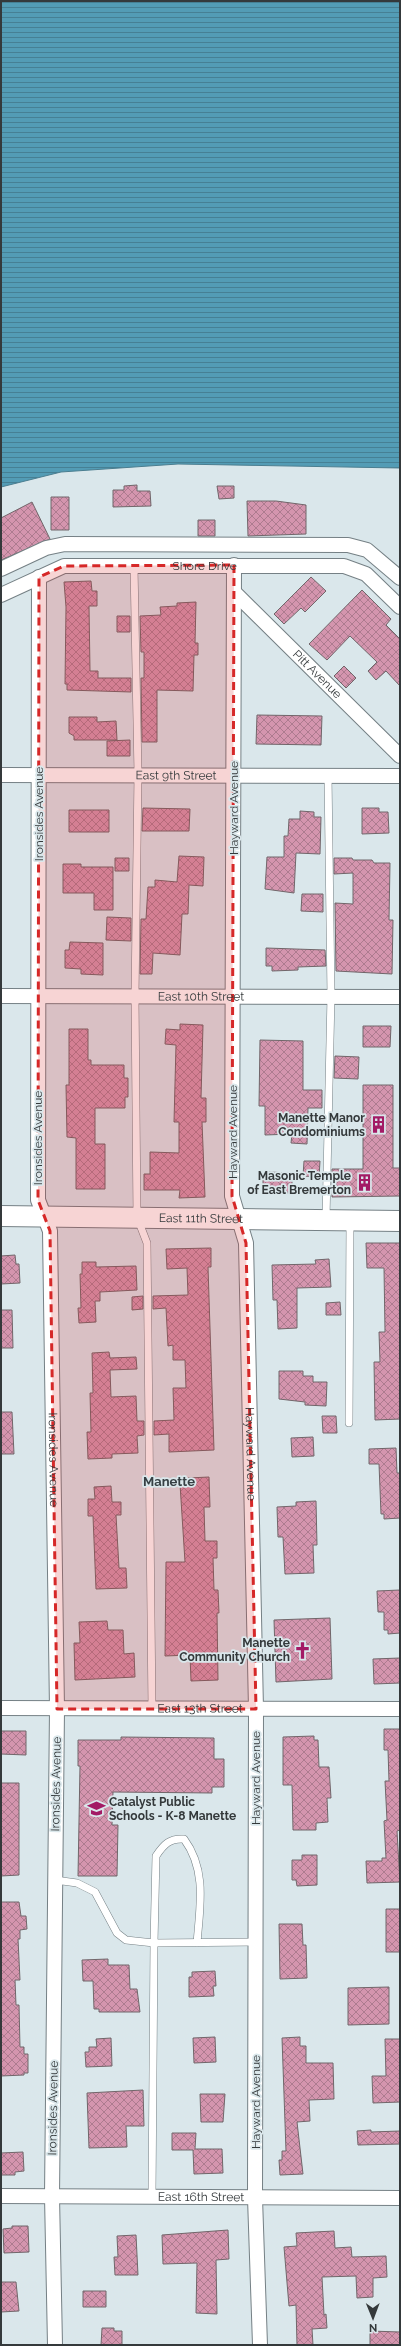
<svg xmlns="http://www.w3.org/2000/svg" width="401" height="2346" font-family="Raleway,sans-serif">
  <style>
    .water { fill: url(#water-rules); stroke: #4a7e90 }
    .building { fill: url(#building-cross-hatch); stroke: #71666a }
    .lines { fill: none; stroke-linecap: round; stroke-linejoin: round }
    .service-casing { stroke: #758085; stroke-width: 8 }
    .minor-casing { stroke: #758085; stroke-width: 16 }
    .secondary-casing { stroke: #758085; stroke-width: 22 }
    .service { stroke: #fff; stroke-width: 7 }
    .minor { stroke: #fff; stroke-width: 14 }
    .secondary { stroke: #fff; stroke-width: 20 }
    .marked { fill: #d62828; fill-opacity: 0.2; stroke: #d62828; stroke-width: 3; stroke-dasharray: 8 5; stroke-linejoin: round }
    .labels { text-anchor: middle; dominant-baseline: central; stroke-width: 3.5; stroke-linejoin: round; paint-order: stroke }
    .street-label { font-size: 12px; fill: #34393b; stroke: #dae7eb }
    .poi-label { font-size: 12px; font-weight: bold; fill: #34393b; stroke: #dae7eb; text-anchor: end }
    .neighbourhood-label { font-size: 13px; font-weight: bold; fill: #364044; stroke: #dae7eb }
  </style>
  <defs>
    <pattern id="water-rules" width="6" height="5" patternUnits="userSpaceOnUse"><rect width="6" height="5" fill="#539cb5"/><path d="M0 2.5h6" fill="none" stroke="#468094"/></pattern>
    <pattern id="building-cross-hatch" width="8" height="8" patternUnits="userSpaceOnUse"><rect width="8" height="8" fill="#d495ae"/><path d="M0 0l8 8M0 8l8-8" fill="none" stroke="#ad7b8f"/></pattern>
  </defs>
  <rect width="100%" height="100%" fill="#dae7eb"/>
  <path class="water" d="M 1,1 L 400,1 L 400,468 L 178,464 L 61,472 L 1,487 Z"/>
  <path class="building" d="M 137,485 L 137,491 L 150,491 L 151,506 L 113,507 L 113,490 L 124,490 L 124,486 Z
    M 217,486 L 234,486 L 234,498 L 219,499 Z
    M 51,497 L 69,497 L 69,530 L 51,530 Z
    M 247,501 L 276,501 L 306,505 L 306,534 L 248,536 Z
    M 32,502 L 50,539 L 1,560 L 1,518 Z
    M 198,520 L 215,520 L 215,536 L 198,536 Z
    M 311,577 L 326,591 L 305,612 L 301,608 L 284,624 L 274,614 Z
    M 91,581 L 92,591 L 97,591 L 97,606 L 89,606 L 90,671 L 98,671 L 98,678 L 131,678 L 131,692 L 67,690 L 67,684 L 65,684 L 66,607 L 64,582 Z
    M 362,590 L 391,619 L 386,625 L 400,639 L 400,686 L 386,671 L 376,680 L 368,671 L 377,662 L 350,636 L 327,660 L 309,644 Z
    M 196,602 L 195,643 L 198,643 L 198,655 L 194,655 L 193,691 L 157,690 L 157,742 L 142,742 L 141,678 L 144,678 L 144,652 L 141,652 L 140,616 L 161,615 L 160,607 L 177,606 L 177,603 Z
    M 117,616 L 130,616 L 130,632 L 117,632 Z
    M 344,666 L 356,678 L 346,688 L 334,676 Z
    M 257,715 L 322,716 L 321,745 L 256,744 Z
    M 69,717 L 97,717 L 97,722 L 116,721 L 117,740 L 74,740 L 74,736 L 69,733 Z
    M 130,740 L 130,756 L 107,756 L 107,741 Z
    M 143,808 L 190,809 L 189,831 L 142,831 Z
    M 362,808 L 379,808 L 379,812 L 388,812 L 389,833 L 362,834 Z
    M 69,810 L 109,810 L 109,832 L 69,832 Z
    M 300,811 L 314,812 L 314,817 L 321,817 L 320,854 L 296,853 L 294,893 L 265,889 L 267,857 L 284,857 L 284,836 L 288,836 L 289,819 L 300,819 Z
    M 179,856 L 204,857 L 203,886 L 189,885 L 188,914 L 182,914 L 180,955 L 153,953 L 152,974 L 140,974 L 141,919 L 146,919 L 148,887 L 155,887 L 155,880 L 177,882 Z
    M 115,858 L 129,858 L 129,871 L 115,871 Z
    M 334,858 L 352,858 L 353,860 L 372,860 L 374,863 L 390,863 L 389,920 L 393,920 L 392,974 L 336,971 L 335,903 L 353,904 L 353,873 L 334,874 Z
    M 63,864 L 81,864 L 81,867 L 113,867 L 113,910 L 94,910 L 94,893 L 63,893 Z
    M 302,894 L 323,894 L 323,912 L 301,911 Z
    M 107,917 L 131,918 L 131,941 L 106,940 Z
    M 70,942 L 103,943 L 103,975 L 81,974 L 81,969 L 65,968 L 65,950 L 69,950 Z
    M 266,948 L 325,950 L 326,966 L 298,967 L 298,970 L 272,971 L 272,966 L 266,966 Z
    M 180,1024 L 203,1025 L 201,1098 L 206,1098 L 206,1122 L 202,1122 L 205,1197 L 179,1198 L 180,1190 L 144,1190 L 144,1174 L 150,1174 L 150,1152 L 179,1153 L 179,1122 L 174,1122 L 176,1045 L 165,1044 L 166,1029 L 180,1030 Z
    M 363,1026 L 391,1026 L 390,1047 L 363,1047 Z
    M 69,1029 L 88,1029 L 88,1060 L 91,1060 L 91,1065 L 124,1065 L 124,1078 L 128,1078 L 128,1097 L 125,1097 L 125,1108 L 95,1108 L 95,1144 L 105,1144 L 105,1189 L 76,1189 L 76,1138 L 67,1137 L 66,1085 L 69,1085 Z
    M 260,1040 L 303,1041 L 303,1090 L 322,1090 L 322,1108 L 308,1108 L 307,1144 L 291,1143 L 292,1134 L 265,1135 L 265,1106 L 259,1106 Z
    M 335,1056 L 359,1057 L 358,1079 L 334,1078 Z
    M 363,1085 L 393,1085 L 393,1168 L 400,1168 L 400,1196 L 332,1197 L 332,1169 L 363,1169 Z
    M 304,1161 L 320,1161 L 319,1177 L 303,1176 Z
    M 268,1172 L 292,1173 L 292,1193 L 263,1193 L 263,1179 L 268,1179 Z
    M 366,1243 L 400,1243 L 400,1419 L 375,1420 L 374,1362 L 380,1362 L 379,1332 L 385,1332 L 384,1268 L 367,1268 Z
    M 211,1248 L 211,1267 L 208,1267 L 214,1450 L 169,1452 L 169,1434 L 154,1435 L 154,1421 L 174,1420 L 173,1388 L 186,1388 L 185,1360 L 173,1360 L 173,1345 L 168,1346 L 166,1308 L 153,1309 L 153,1296 L 188,1295 L 187,1268 L 167,1269 L 166,1249 Z
    M 15,1255 L 16,1264 L 19,1264 L 20,1283 L 1,1284 L 1,1256 Z
    M 329,1259 L 331,1287 L 297,1288 L 297,1328 L 278,1329 L 277,1300 L 273,1300 L 272,1265 L 316,1264 L 315,1260 Z
    M 82,1262 L 96,1262 L 96,1267 L 136,1266 L 137,1290 L 100,1292 L 100,1301 L 95,1301 L 96,1322 L 79,1323 L 78,1308 L 81,1308 L 80,1274 L 82,1274 Z
    M 143,1296 L 143,1309 L 132,1310 L 132,1297 Z
    M 340,1302 L 341,1315 L 326,1315 L 326,1303 Z
    M 1,1310 L 12,1310 L 13,1348 L 1,1348 Z
    M 109,1352 L 110,1358 L 136,1357 L 137,1369 L 110,1370 L 111,1397 L 136,1396 L 137,1421 L 144,1421 L 144,1435 L 137,1436 L 138,1453 L 112,1454 L 112,1458 L 88,1459 L 87,1432 L 91,1432 L 90,1393 L 93,1393 L 92,1353 Z
    M 279,1371 L 303,1371 L 303,1376 L 313,1376 L 313,1382 L 327,1382 L 326,1406 L 305,1405 L 305,1402 L 279,1399 Z
    M 1,1412 L 12,1412 L 14,1454 L 1,1454 Z
    M 322,1416 L 336,1416 L 337,1433 L 323,1433 Z
    M 313,1437 L 314,1456 L 292,1457 L 291,1438 Z
    M 396,1448 L 397,1473 L 400,1473 L 400,1518 L 384,1519 L 384,1514 L 381,1514 L 379,1464 L 369,1464 L 369,1449 Z
    M 209,1477 L 210,1507 L 204,1507 L 205,1541 L 217,1541 L 217,1558 L 213,1558 L 214,1590 L 218,1590 L 219,1613 L 217,1613 L 218,1680 L 191,1681 L 190,1655 L 165,1656 L 166,1562 L 185,1562 L 180,1484 L 188,1483 L 188,1478 Z
    M 111,1486 L 112,1502 L 121,1502 L 121,1515 L 116,1515 L 119,1568 L 126,1568 L 127,1588 L 96,1589 L 93,1516 L 88,1516 L 88,1499 L 95,1499 L 94,1487 Z
    M 316,1501 L 317,1545 L 313,1545 L 314,1573 L 285,1574 L 283,1537 L 278,1537 L 277,1507 L 296,1506 L 296,1502 Z
    M 400,1590 L 400,1633 L 388,1634 L 388,1630 L 384,1630 L 384,1612 L 378,1612 L 377,1591 Z
    M 330,1618 L 332,1679 L 276,1682 L 274,1620 Z
    M 107,1621 L 108,1630 L 123,1630 L 124,1654 L 134,1653 L 135,1677 L 75,1680 L 74,1643 L 80,1643 L 79,1622 Z
    M 400,1658 L 400,1683 L 374,1684 L 373,1659 Z
    M 384,1729 L 400,1729 L 400,1830 L 397,1831 L 400,1882 L 367,1883 L 366,1861 L 382,1861 L 382,1858 L 386,1858 L 384,1821 L 387,1820 L 385,1781 L 389,1781 L 388,1750 L 384,1750 Z
    M 1,1731 L 26,1731 L 26,1755 L 1,1754 Z
    M 314,1736 L 314,1740 L 318,1740 L 319,1767 L 329,1767 L 331,1798 L 327,1798 L 328,1822 L 316,1823 L 316,1830 L 293,1830 L 292,1785 L 283,1785 L 283,1737 Z
    M 121,1737 L 214,1738 L 214,1759 L 224,1759 L 224,1787 L 212,1787 L 212,1793 L 113,1792 L 112,1825 L 118,1825 L 117,1876 L 78,1876 L 80,1766 L 78,1766 L 78,1740 L 121,1740 Z
    M 1,1783 L 19,1783 L 19,1875 L 1,1876 Z
    M 302,1855 L 317,1855 L 317,1885 L 297,1886 L 296,1880 L 292,1880 L 292,1860 L 302,1860 Z
    M 1,1902 L 19,1902 L 21,1916 L 26,1916 L 27,1929 L 20,1930 L 20,1939 L 18,1939 L 20,1980 L 15,1980 L 16,2005 L 19,2005 L 20,2047 L 24,2047 L 24,2054 L 28,2054 L 28,2073 L 24,2073 L 24,2075 L 1,2076 Z
    M 386,1909 L 400,1909 L 400,1952 L 386,1952 Z
    M 279,1924 L 302,1924 L 303,1945 L 306,1945 L 307,1978 L 280,1979 Z
    M 108,1959 L 108,1965 L 129,1965 L 130,1989 L 137,1989 L 140,2012 L 99,2012 L 99,2009 L 94,2009 L 93,1981 L 83,1981 L 82,1960 Z
    M 215,1971 L 216,1986 L 213,1986 L 214,1996 L 189,1997 L 189,1977 L 192,1977 L 192,1972 Z
    M 389,1987 L 389,2024 L 348,2025 L 348,1988 Z
    M 215,2037 L 216,2062 L 194,2063 L 193,2038 Z
    M 300,2037 L 300,2046 L 306,2046 L 306,2063 L 333,2063 L 334,2099 L 309,2100 L 310,2121 L 297,2122 L 303,2174 L 280,2175 L 279,2160 L 282,2160 L 282,2151 L 286,2151 L 282,2038 Z
    M 111,2038 L 112,2066 L 86,2067 L 85,2052 L 89,2052 L 89,2047 L 97,2047 L 96,2039 Z
    M 385,2039 L 400,2039 L 400,2102 L 373,2103 L 372,2076 L 386,2076 Z
    M 143,2090 L 144,2126 L 126,2126 L 127,2147 L 89,2148 L 87,2093 Z
    M 200,2094 L 225,2094 L 223,2122 L 201,2122 Z
    M 371,2130 L 371,2132 L 400,2131 L 400,2144 L 358,2145 L 357,2131 Z
    M 172,2133 L 196,2133 L 195,2149 L 222,2149 L 223,2173 L 194,2174 L 193,2150 L 172,2150 Z
    M 23,2152 L 24,2171 L 15,2172 L 15,2175 L 1,2175 L 1,2153 Z
    M 12,2226 L 28,2226 L 29,2252 L 4,2253 L 3,2229 L 12,2228 Z
    M 228,2230 L 229,2259 L 216,2260 L 217,2314 L 196,2313 L 197,2263 L 163,2264 L 162,2235 Z
    M 334,2231 L 335,2248 L 351,2247 L 352,2257 L 386,2256 L 387,2277 L 373,2278 L 373,2297 L 357,2298 L 356,2276 L 322,2277 L 324,2315 L 326,2314 L 327,2328 L 312,2329 L 313,2345 L 297,2345 L 296,2305 L 289,2306 L 284,2247 L 297,2246 L 296,2233 Z
    M 136,2235 L 138,2275 L 115,2275 L 114,2257 L 118,2257 L 117,2236 Z
    M 1,2282 L 16,2282 L 19,2311 L 1,2312 Z
    M 83,2291 L 106,2291 L 106,2307 L 83,2307 Z
    M 102,2328 L 114,2328 L 114,2331 L 122,2331 L 122,2345 L 101,2345 Z
    M 370,2331 L 400,2332 L 400,2345 L 370,2345 Z"/>
  <g class="lines">
    <defs>
      <path id="service" d="M 134,566 L 138,774 L 135,996 L 137,1217 L 147,1243 L 152,1709
        M 326,1219 L 331,996 L 328,775
        M 349,1423 L 350,1221
        M 55,1880 L 77,1883 L 95,1892 L 117,1933 L 126,1940 L 154,1943 L 156,1856 C 164,1844 170,1838 184,1839 C 207,1870 200,1906 197,1943
        M 152,2197 L 154,1943 L 256,1942"/>
      <g id="minor">
        <path id="s1" d="M 234,565 L 232,1196 L 246,1243 L 256,1709 L 255,2198 L 260,2345"/>
        <path d="M 1,569 L 46,548 L 65,544 L 348,545 L 367,550 L 400,578"/>
        <path id="s2" d="M 39,577 L 38,1200 L 50,1231 L 57,1709 L 52,2196 L 55,2345"/>
        <path id="s3" d="M 234,592 L 400,756"/>
        <path id="s4" d="M 1,595 L 64,566 L 344,566 L 366,574 L 400,607"/>
        <path id="s5" d="M 1,775 L 400,776"/>
        <path id="s6" d="M 1,996 L 400,997"/>
        <path id="s7" d="M 1,1708 L 400,1709"/>
        <path id="s8" d="M 1,2196 L 400,2198"/>
      </g>
      <g id="secondary">
        <path id="s9" d="M 1,1216 L 400,1221"/>
      </g>
    </defs>
    <use href="#service" class="service-casing"/>
    <use href="#minor" class="minor-casing"/>
    <use href="#secondary" class="secondary-casing"/>
    <use href="#service" class="service"/>
    <use href="#minor" class="minor"/>
    <use href="#secondary" class="secondary"/>
  </g>
  <path class="marked" d="M 234,565 L 232,1196 L 246,1243 L 256,1709 L 57,1709 L 50,1231 L 38,1200 L 39,577 L 64,566 Z"/>
  <defs>
    <symbol id="building-bare" viewBox="-9 -9 18 18"><path d="M-4-6H4V6H1V3H-1V6H-4ZM-2.5-4.3h1.7v1.8h-1.7ZM.8-4.3h1.7v1.8H.8ZM-2.5-1h1.7V.8h-1.7ZM.8-1h1.7V.8H.8Z" fill="#a31a65" stroke="#dae7eb" stroke-width="2.5" paint-order="stroke"/></symbol>
    <symbol id="church-bare" viewBox="-9 -9 18 18"><path d="M-1.2-6h2.4v3.5h3.3v2.4h-3.3V6h-2.4V-.1h-3.3v-2.4h3.3Z" fill="#a31a65" stroke="#dae7eb" stroke-width="2.5" paint-order="stroke"/></symbol>
    <symbol id="school-bare" viewBox="-9 -9 18 18"><path d="M0-5L7-2L0 1L-7-2ZM-4 1L0 2.5L4 1V4Q0 6-4 4Z" fill="#a31a65" stroke="#dae7eb" stroke-width="2.5" paint-order="stroke"/></symbol>
  </defs>
  <g fill-rule="evenodd">
    <use href="#building-bare" x="366" y="1112" width="25" height="25"/>
    <use href="#building-bare" x="352" y="1170" width="25" height="25"/>
    <use href="#church-bare" x="290" y="1638" width="25" height="25"/>
    <use href="#school-bare" x="84" y="1796" width="25" height="25"/>
  </g>
  <g class="labels">
    <g class="street-label">
      <text stroke="none"><textPath href="#s4" startOffset="210">Shore Drive</textPath></text>
      <text stroke="none"><textPath href="#s3" startOffset="117">Pitt Avenue</textPath></text>
      <text stroke="none"><textPath href="#s5" startOffset="175">East 9th Street</textPath></text>
      <text transform="translate(234 808) rotate(-90)">Hayward Avenue</text>
      <text transform="translate(39 814) rotate(-90)">Ironsides Avenue</text>
      <text stroke="none"><textPath href="#s6" startOffset="200">East 10th Street</textPath></text>
      <text transform="translate(233 1132) rotate(-90)">Hayward Avenue</text>
      <text transform="translate(38 1138) rotate(-90)">Ironsides Avenue</text>
      <text stroke="none"><textPath href="#s9" startOffset="200">East 11th Street</textPath></text>
      <text stroke="none"><textPath href="#s1" startOffset="891">Hayward Avenue</textPath></text>
      <text stroke="none"><textPath href="#s2" startOffset="885">Ironsides Avenue</textPath></text>
      <text stroke="none"><textPath href="#s7" startOffset="199">East 13th Street</textPath></text>
      <text transform="translate(256 1778) rotate(-90)">Hayward Avenue</text>
      <text transform="translate(56 1784) rotate(-89)">Ironsides Avenue</text>
      <text transform="translate(256 2102) rotate(-90)">Hayward Avenue</text>
      <text transform="translate(53 2108) rotate(-89)">Ironsides Avenue</text>
      <text stroke="none"><textPath href="#s8" startOffset="200">East 16th Street</textPath></text>
    </g>
    <g class="poi-label">
      <text x="365" y="1118">Manette Manor<tspan x="365" dy="14">Condominiums</tspan></text>
      <text x="351" y="1176">Masonic Temple<tspan x="351" dy="14">of East Bremerton</tspan></text>
      <text x="290" y="1643">Manette<tspan x="290" dy="14">Community Church</tspan></text>
      <text x="109" y="1802" text-anchor="start">Catalyst Public<tspan x="109" dy="14">Schools - K-8 Manette</tspan></text>
    </g>
    <g class="neighbourhood-label">
      <text x="169" y="1481">Manette</text>
    </g>
  </g>
  <rect width="401" height="2346" fill="none" stroke="#34393b" stroke-width="4"/>
  <g transform="translate(373 2318) rotate(179)" stroke="#dae7eb" stroke-width="3" paint-order="stroke">
  <path d="M0-3L7 15L0 10L-7 15Z" fill="#34393b"/>
  <text y="-6" font-size="11" font-weight="bold" text-anchor="middle" fill="#34393b">N</text>
  </g>
</svg>
